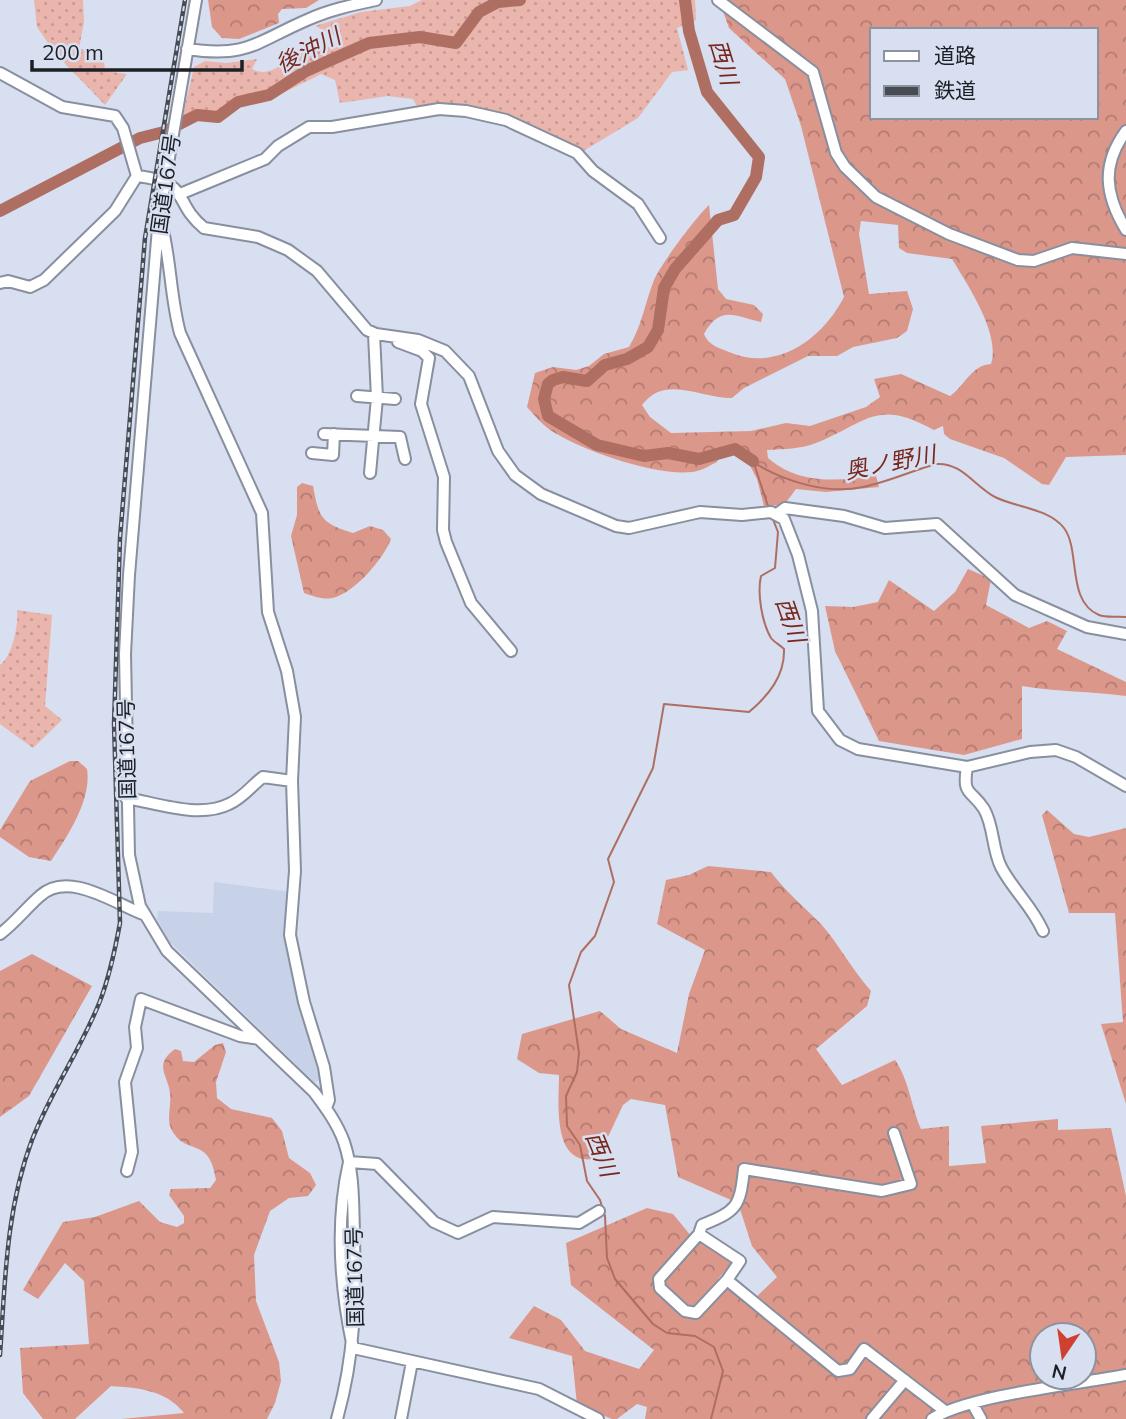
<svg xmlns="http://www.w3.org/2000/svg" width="1126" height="1419" font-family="Mulish,'Noto Sans JP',sans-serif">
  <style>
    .built { fill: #c7d1e8 }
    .grass { fill: url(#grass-dots) }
    .forest { fill: url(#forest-crowns); fill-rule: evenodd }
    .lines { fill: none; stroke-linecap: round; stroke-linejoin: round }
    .stream { stroke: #af6e62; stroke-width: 2 }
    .river { stroke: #af6e62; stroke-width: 12 }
    .minor-casing { stroke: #888f9e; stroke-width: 14 }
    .minor { stroke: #fff; stroke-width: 10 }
    .rail-casing { stroke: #474b53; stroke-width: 4.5 }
    .rail { stroke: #d7dff0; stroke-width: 2; stroke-dasharray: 5; stroke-linecap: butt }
    .labels { text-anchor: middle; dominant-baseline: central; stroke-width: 5; stroke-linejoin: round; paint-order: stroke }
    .street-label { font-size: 21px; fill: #1c1f24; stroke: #d7dff0 }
    .water-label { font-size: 23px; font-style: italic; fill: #79281e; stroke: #d7dff0 }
  </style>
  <defs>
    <pattern id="grass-dots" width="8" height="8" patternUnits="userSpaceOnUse" patternTransform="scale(1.75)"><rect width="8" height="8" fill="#e9b5ac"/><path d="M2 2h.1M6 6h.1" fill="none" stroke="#c79b94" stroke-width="1.8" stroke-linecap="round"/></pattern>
    <pattern id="forest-crowns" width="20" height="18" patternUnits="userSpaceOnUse" patternTransform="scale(1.75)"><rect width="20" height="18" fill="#dc978b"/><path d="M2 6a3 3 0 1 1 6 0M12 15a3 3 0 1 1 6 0" fill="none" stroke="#b27b71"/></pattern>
  </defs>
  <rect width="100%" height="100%" fill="#d7dff0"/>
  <path class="built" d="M 214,882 L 291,892 L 286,920 L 323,1079 L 314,1082 L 169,941 L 157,919 L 158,911 L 213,913 Z"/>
  <path class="grass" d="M 34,0 L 83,0 L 84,22 L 79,48 L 88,51 L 103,50 L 105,71 L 127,74 L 105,105 L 55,53 L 37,27 Z
    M 422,0 L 695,0 L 696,20 L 677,28 L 688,70 L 672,72 L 638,118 L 575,156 C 521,130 482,111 420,112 L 413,99 L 388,96 L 340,103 L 335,80 L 321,74 L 279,95 L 240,103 L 218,113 L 196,110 L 187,119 L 182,119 L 194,67 L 205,61 L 226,63 L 257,59 L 252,69 C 274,81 291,53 308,48 C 316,45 329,48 337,47 L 339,38 L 315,26 L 361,12 L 410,6 Z
    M 17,610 L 52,615 L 45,706 L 62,720 L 33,748 L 0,724 L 0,665 C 12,657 19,624 17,610 Z"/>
  <path class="forest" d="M 208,0 L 319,0 L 306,8 L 282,9 L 278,14 L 279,23 L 239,39 L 222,38 L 212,27 Z
    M 719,0 L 1126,0 L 1126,455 L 1066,457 L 1049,485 L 1042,484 L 1004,458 L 950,439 L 944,434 L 943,426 L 934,430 C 876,398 868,422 816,443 C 801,449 784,449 767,450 L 768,458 C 799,485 838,481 876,476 L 879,487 L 826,492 L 796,489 L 784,505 L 764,506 L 757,479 L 746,458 L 733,451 L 720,455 L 717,462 C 709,466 701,471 692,472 C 655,476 587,452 555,433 C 544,427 536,417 527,407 L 535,373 L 553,367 L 576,370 L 589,366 L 604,354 L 629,347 C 642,325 645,303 654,280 C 661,264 696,217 709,205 L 718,289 L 726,299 L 754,305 L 763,314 L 761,322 C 735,317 721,304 704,334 C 708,345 719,348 729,352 C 777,373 823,338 844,297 L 801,126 L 785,79 L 729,28 ZM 872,30 L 1096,30 L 1096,117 L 872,117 ZM 861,221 L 898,225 L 899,248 L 907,253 L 952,259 C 967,284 1001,334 991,364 C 971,365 964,387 950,396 L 901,374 L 874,379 L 880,397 L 866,407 L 810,426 L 786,423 L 751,431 L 671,433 L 650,417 L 642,405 C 665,374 700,398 732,398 L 744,388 L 808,356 L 837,356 L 853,347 L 897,338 L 907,331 L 913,309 L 907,291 L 869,294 L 859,234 Z
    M 302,483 L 313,486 C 319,518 321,523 353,533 L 370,526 L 383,530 L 391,539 C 384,558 354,594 332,598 C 323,600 313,596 304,593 L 291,536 L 297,515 L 297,487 Z
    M 968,569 L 991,579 L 986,605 L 1029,628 L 1047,621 L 1067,631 L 1057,649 L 1126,682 L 1126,696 C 1090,691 1058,692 1022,686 L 1022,739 L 964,755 L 879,741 L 835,651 L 825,606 L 853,607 L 878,602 L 889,580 L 934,611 L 955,592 Z
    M 70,761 L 78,761 L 87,769 C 92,800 67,837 51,861 L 29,857 L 0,837 L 0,830 L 30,781 Z
    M 1047,810 L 1074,834 L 1089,837 L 1126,828 L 1126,1104 L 1101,1024 L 1123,1022 L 1115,913 L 1069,913 L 1042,815 Z
    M 708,866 L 771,872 C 786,892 803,906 821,924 C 838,943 852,970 871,991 L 867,1006 L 816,1049 L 842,1085 L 895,1060 C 909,1080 911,1106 921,1129 L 949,1126 L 949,1166 L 986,1163 L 981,1126 L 1058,1119 L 1058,1130 L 1111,1128 L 1126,1196 L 1126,1419 L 645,1419 L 647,1407 L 637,1404 L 617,1419 L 612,1419 L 577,1405 L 572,1356 L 509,1338 L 534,1306 L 561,1320 L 585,1351 L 639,1369 L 654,1350 L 571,1285 L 566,1243 L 647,1208 L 673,1214 L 696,1242 L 736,1258 L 718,1279 L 750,1303 L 777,1277 L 752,1246 L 738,1203 L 678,1177 L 665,1105 L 631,1099 L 623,1105 L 598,1158 C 551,1170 559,1102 559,1075 L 539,1073 L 517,1059 L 522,1034 L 600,1011 L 621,1029 L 677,1053 L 689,994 L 705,950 L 657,924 L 666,880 L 689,875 ZM 1042,1335 L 1084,1335 L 1084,1377 L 1042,1377 Z
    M 32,954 L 92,986 L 29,1096 L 0,1117 L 0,971 Z
    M 223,1043 L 226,1052 L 216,1082 L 217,1098 L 231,1109 L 272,1118 L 282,1131 L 289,1158 L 310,1173 L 316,1185 L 308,1196 L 289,1198 L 270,1211 L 254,1255 L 256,1301 L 279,1362 L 281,1381 L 275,1403 L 267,1419 L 121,1419 L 184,1413 C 166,1390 139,1388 111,1386 L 75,1419 L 43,1419 L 23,1393 L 20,1348 L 89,1344 L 84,1281 L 65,1263 L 38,1299 L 23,1290 L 63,1222 L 95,1217 L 139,1201 L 160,1222 L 177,1227 L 184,1223 L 184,1216 L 169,1195 L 171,1189 L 210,1188 L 216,1180 C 210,1138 189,1154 175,1135 C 164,1122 172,1108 170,1093 C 168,1075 153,1065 175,1049 L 181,1051 L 183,1061 L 194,1062 L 215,1045 Z"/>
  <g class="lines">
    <path class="stream" d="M 753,461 L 769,509
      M 753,462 C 783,481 827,495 863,487 C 888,482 911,471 936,464 C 962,462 974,486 995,497 C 1017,508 1048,508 1064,528 C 1081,551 1066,601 1099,615 C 1106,618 1118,616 1126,617
      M 711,1419 L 723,1371 L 714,1347 L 695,1336 L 667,1333 L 653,1324 L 615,1279 L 607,1258 L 605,1216 L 600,1200 L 587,1181 L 580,1145 L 567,1126 L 566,1096 L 577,1072 L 579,1053 L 569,985 L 581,952 L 595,936 L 614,882 L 608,859 L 653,768 L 664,704 L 749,712 C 768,696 785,676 784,649 C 780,645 774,642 771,638 C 762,623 757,593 761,576 L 775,568 L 778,532 L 772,517"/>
    <path class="river" d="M 685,0 L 689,31 L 707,92 L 759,157 L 756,177 L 734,215 L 718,220 L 675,269 L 664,288 L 658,330 L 648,347 L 627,359 L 605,365 L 587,381 L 563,377 L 553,380 L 548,384 L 544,399 L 548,416 L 597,445 L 644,456 L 668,453 L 699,459 L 735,449 L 753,461
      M 0,211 L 140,138 L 164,132 L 197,115 L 218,117 L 238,102 L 269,95 L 306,71 L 369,43 L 420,37 L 456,43 L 479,12 L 498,2 L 520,0"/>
    <defs>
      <path id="minor" d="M 196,0 L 159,216 L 129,575 L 125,654 L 129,855 L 140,906 L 167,951 L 314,1092 C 326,1108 337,1123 344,1142 C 354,1172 353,1202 354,1233 C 355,1302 356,1351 337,1419
        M 718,0 L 813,72 L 836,153 L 845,167 L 876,197 L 949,234 L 1018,260 L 1034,261 L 1072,248 L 1126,254
        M 187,49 C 248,58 256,42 307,20 C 329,10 352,5 376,0
        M 0,73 L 62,107 L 115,116 L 123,128 L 137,176 L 115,211 L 44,280 L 30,287 L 8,281 L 0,283
        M 1126,131 C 1101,165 1105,195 1126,230
        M 137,176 C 192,182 172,202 204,228 L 258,237 L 288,250 L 317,271 L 367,330 L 376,334 L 418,340 L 445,351 L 469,376 L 498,451 L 515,475 L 541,494 L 616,526 L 629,528 L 700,512 L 742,515 L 771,512 L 784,519 L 798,555 L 812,611 L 818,711 L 840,740 L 858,749 L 967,767 L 1030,752 L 1056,750 L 1076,757 L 1126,786
        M 180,194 L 265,159 L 278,146 L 309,127 L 332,127 L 439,109 L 466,111 L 506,120 L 577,153 L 593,171 L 638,204 L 660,238
        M 161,222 C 171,259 170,296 180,333 L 262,513 L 268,612 L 287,671 L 295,717 L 292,781 L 295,871 L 290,935 L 304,1002 L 324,1067 L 329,1100 L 326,1108
        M 398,342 L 422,351 L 429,358 L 421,404 L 444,477 L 443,530 L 446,542 L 471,603 L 511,651
        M 357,396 L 395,399
        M 324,434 L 400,437 L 405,459
        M 312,453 L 333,455 L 334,434
        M 370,473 L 377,398 L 374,334
        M 777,514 L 785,508 L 844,516 L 885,528 L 937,524 L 1015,595 L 1087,627 L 1126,634
        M 967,767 C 962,796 971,789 984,809 C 994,826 992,849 1001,867 C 1013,890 1032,906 1043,931
        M 126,798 C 157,803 199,819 229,804 C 243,798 251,786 263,777 L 292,781
        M 0,934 C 15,923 26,908 40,896 C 68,870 114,903 143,914
        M 127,1171 L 132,1152 L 125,1082 L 137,1048 L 135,1027 L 141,999 L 240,1036 L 259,1039
        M 699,1234 L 702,1225 C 737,1211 740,1207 744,1169 L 882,1191 L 911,1184 L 894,1133
        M 699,1234 L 740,1261 L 727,1280 L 696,1313 L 685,1311 L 660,1288 L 659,1279 Z
        M 727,1280 L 838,1371 L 850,1369 L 864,1349 L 945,1411
        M 972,1403 L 981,1419
        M 401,1419 L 412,1362
        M 598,1419 L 539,1389 L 353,1348 C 340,1287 335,1223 349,1162 L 377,1164 L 434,1222 L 458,1233 L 493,1217 L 579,1223 L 599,1211
        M 872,1419 L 905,1380
        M 932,1419 C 969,1395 1079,1384 1126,1375"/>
    </defs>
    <use href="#minor" class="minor-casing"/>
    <use href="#minor" class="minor"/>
    <defs>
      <path id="rail" d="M 0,1355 C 5,1282 6,1209 32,1140 C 51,1091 81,1049 100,1001 C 110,975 115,950 120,923 L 114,724 L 120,538 L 145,238 L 185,0"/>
    </defs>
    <use href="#rail" class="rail-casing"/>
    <use href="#rail" class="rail"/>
  </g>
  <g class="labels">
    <g class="street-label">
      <text transform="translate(165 184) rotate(-82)">国道167号</text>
      <text transform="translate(126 749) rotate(-91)">国道167号</text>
      <text transform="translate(354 1277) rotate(-91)">国道167号</text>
    </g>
    <g class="water-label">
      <text transform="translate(308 50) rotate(-27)">後沖川</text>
      <text transform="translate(724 62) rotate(73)">西川</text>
      <text transform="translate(890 462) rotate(-11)">奥ノ野川</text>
      <text transform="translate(791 620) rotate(71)">西川</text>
      <text transform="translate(602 1154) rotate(68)">西川</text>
    </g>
  </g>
  <rect x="870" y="28" width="228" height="91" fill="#d7dff0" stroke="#8c929e" stroke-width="2"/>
  <rect x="884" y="51" width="35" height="10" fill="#ffffff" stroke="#8c929e" stroke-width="2"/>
  <text x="934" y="63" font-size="21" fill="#1c1f24">道路</text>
  <rect x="884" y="86" width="35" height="10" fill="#474b53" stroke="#8c929e" stroke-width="2"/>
  <text x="934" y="98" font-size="21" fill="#1c1f24">鉄道</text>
  <g transform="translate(1063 1356) rotate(193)"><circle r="33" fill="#d7dff0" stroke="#8c929e" stroke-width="2"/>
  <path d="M0-5L12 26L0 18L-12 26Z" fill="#ce4130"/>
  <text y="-10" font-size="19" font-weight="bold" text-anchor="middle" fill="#1c1f24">N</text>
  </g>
  <path d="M32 60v10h210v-10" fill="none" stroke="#1c1f24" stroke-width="3.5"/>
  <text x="42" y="60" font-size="21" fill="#1c1f24" stroke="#d7dff0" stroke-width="5" paint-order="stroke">200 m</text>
</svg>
